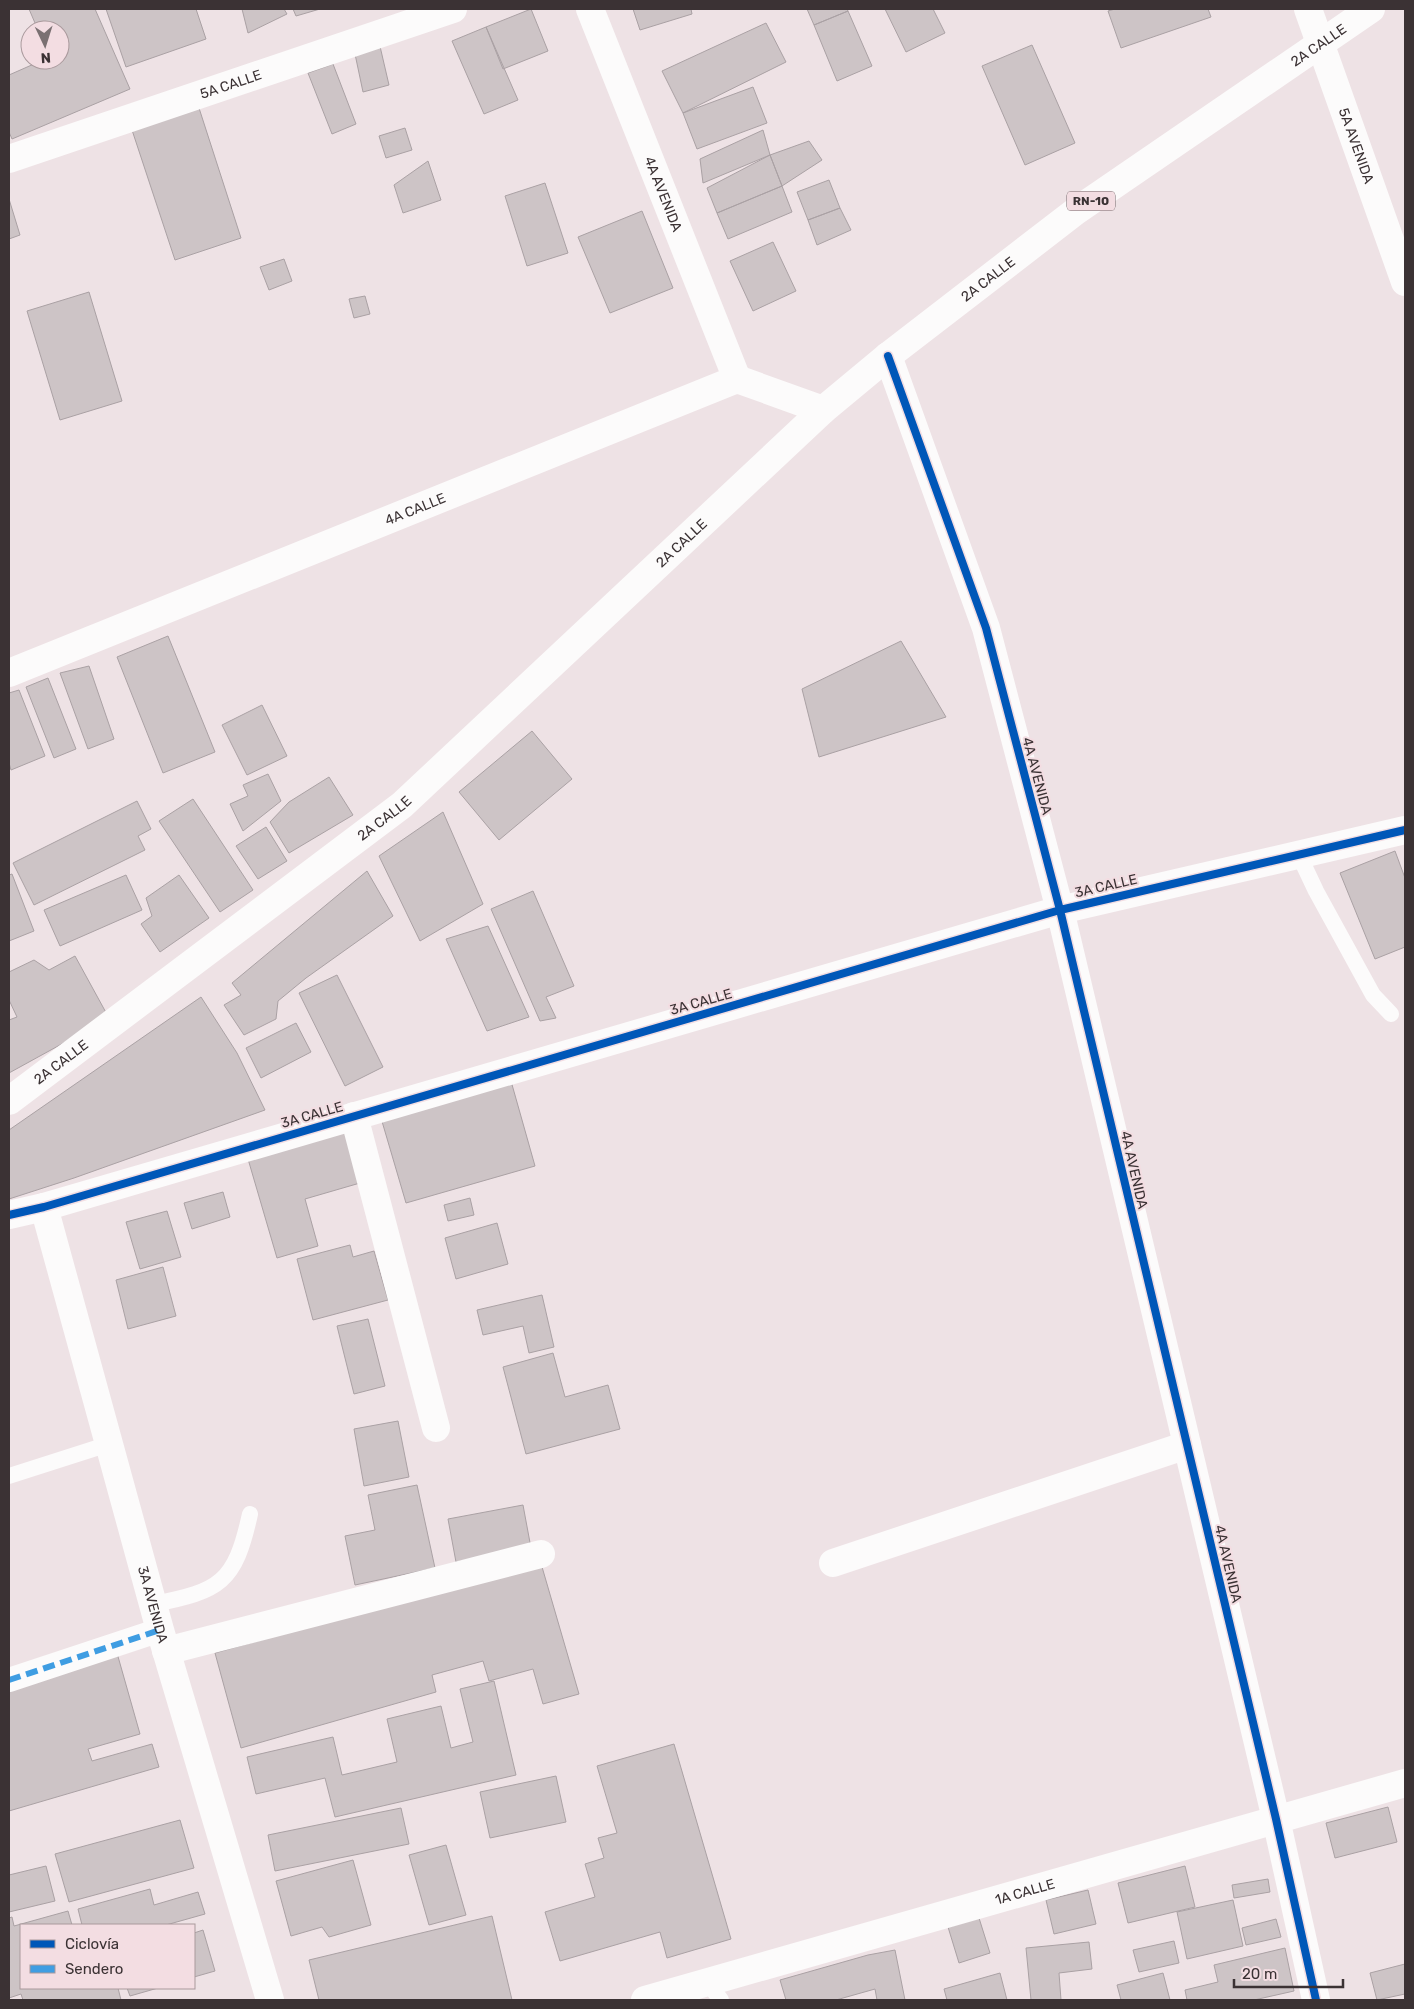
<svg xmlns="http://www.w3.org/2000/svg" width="1414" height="2009" font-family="Rubik,sans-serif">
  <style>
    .building { fill: #cdc4c6; stroke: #aaa1a4 }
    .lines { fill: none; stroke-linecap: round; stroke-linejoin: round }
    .service { stroke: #fcfbfb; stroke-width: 16 }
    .pedestrian { stroke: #fcfbfb; stroke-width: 24 }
    .minor { stroke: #fcfbfb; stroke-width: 28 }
    .tertiary { stroke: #fcfbfb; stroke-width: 28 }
    .primary { stroke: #fcfbfb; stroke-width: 28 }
    .quiet { stroke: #3f9de2; stroke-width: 6; stroke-dasharray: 12 6; stroke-linecap: butt }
    .cycleway-casing { stroke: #f3dde2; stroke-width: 11 }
    .cycleway { stroke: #0057b8; stroke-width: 8 }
    .labels { text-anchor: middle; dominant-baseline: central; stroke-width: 4; stroke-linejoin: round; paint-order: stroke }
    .shield { fill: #f3dde2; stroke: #726568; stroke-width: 1 }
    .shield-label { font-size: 12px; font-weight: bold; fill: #3b3234 }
    .street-label { font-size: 14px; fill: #3b3234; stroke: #f3dde2 }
  </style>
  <rect width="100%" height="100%" fill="#eee2e5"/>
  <path class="building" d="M 29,9 L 95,9 L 130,89 L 12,139 L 9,132 L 9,75 L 43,60 L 60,60 L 60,30 L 38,30 Z
    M 106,9 L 196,9 L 206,39 L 126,67 Z
    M 242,9 L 284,9 L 287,14 L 248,33 Z
    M 293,9 L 320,9 L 296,16 Z
    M 531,9 L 548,51 L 503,69 L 486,27 Z
    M 633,9 L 691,9 L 692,14 L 640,30 Z
    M 807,9 L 847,9 L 848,11 L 814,25 Z
    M 885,9 L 933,9 L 945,33 L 906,52 Z
    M 1115,9 L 1208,9 L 1211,17 L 1121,48 L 1108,11 Z
    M 848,11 L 872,66 L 837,81 L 814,25 Z
    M 766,23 L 786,62 L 683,113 L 662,71 Z
    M 486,27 L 518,100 L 484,114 L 452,41 Z
    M 379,42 L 389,85 L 363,92 L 355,54 Z
    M 1032,45 L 1075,143 L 1025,165 L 982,66 Z
    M 333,64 L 356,124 L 332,134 L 308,73 Z
    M 753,87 L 767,123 L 697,149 L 683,113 Z
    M 199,108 L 241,238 L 175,260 L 132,130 Z
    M 405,128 L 412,150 L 386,158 L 379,136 Z
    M 763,130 L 770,155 L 703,183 L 700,159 Z
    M 809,141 L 822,160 L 782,186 L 770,155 Z
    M 770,155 L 782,186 L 717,213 L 707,188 Z
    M 428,161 L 441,200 L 403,213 L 394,185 Z
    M 829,180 L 840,208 L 808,220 L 797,192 Z
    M 545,183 L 568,253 L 527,266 L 505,196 Z
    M 782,186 L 792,212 L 728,239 L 717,213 Z
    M 9,199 L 20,235 L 9,239 Z
    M 840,208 L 851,230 L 817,245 L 808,220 Z
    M 642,211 L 673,288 L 610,313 L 578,237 Z
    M 773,242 L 796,291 L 753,311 L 730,261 Z
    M 284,259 L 292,281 L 269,290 L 260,267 Z
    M 89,292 L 122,401 L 60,420 L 27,311 Z
    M 365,296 L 370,314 L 354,318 L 349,299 Z
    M 168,636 L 215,752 L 163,773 L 117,657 Z
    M 901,641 L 946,717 L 819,757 L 802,689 Z
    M 89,666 L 114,739 L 88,749 L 60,673 Z
    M 48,678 L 76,749 L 54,758 L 26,687 Z
    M 19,690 L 45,756 L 11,770 L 9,763 L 9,693 Z
    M 262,705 L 287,756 L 247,775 L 222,725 Z
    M 532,731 L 572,779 L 499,840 L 459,792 Z
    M 268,774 L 281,801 L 243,831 L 230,804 L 248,796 L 243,785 Z
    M 329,777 L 353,815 L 289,853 L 270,822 L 289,802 Z
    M 193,799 L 253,890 L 220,912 L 159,821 Z
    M 137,801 L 151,829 L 138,836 L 145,850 L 34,905 L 13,863 Z
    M 443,812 L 483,904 L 420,941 L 379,856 Z
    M 266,827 L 287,861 L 258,879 L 236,846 Z
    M 1395,851 L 1405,878 L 1405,947 L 1375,959 L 1340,873 Z
    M 367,871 L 393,916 L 306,978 L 278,1001 L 276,1019 L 244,1035 L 224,1005 L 241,995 L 232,983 Z
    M 12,874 L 34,931 L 9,941 L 9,875 Z
    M 126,875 L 142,910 L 60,946 L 44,910 Z
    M 179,875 L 209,918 L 160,952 L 141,924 L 152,916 L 146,898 Z
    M 533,891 L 574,986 L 546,997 L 556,1018 L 540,1021 L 491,909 Z
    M 488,926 L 529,1017 L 487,1031 L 446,939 Z
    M 75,956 L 109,1018 L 9,1073 L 9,1020 L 17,1017 L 9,1000 L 9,972 L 34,960 L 49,970 Z
    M 337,975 L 383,1067 L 345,1086 L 299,993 Z
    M 201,997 L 237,1053 L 265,1110 L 74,1178 L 9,1199 L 9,1130 Z
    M 296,1023 L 311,1052 L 261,1078 L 246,1048 Z
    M 511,1081 L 535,1166 L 406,1203 L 381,1118 Z
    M 345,1131 L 360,1183 L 305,1199 L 318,1246 L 277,1258 L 248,1159 Z
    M 223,1192 L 230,1217 L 192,1229 L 184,1203 Z
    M 470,1198 L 474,1215 L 448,1221 L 444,1205 Z
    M 167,1211 L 181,1257 L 140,1269 L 126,1222 Z
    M 497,1223 L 508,1264 L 456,1279 L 445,1238 Z
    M 350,1245 L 353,1257 L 374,1251 L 388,1300 L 313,1320 L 297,1259 Z
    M 163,1267 L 176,1316 L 128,1329 L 116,1280 Z
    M 542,1295 L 554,1347 L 529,1353 L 523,1326 L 483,1335 L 477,1310 Z
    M 368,1319 L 385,1386 L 354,1394 L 337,1326 Z
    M 553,1353 L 565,1397 L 608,1385 L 620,1429 L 526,1454 L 503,1367 Z
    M 398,1421 L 409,1477 L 364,1486 L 354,1429 Z
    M 417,1485 L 435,1568 L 355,1585 L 345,1536 L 375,1530 L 368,1495 Z
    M 523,1505 L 531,1548 L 456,1562 L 448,1519 Z
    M 540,1560 L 579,1694 L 543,1704 L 533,1669 L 489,1681 L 483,1661 L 432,1675 L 436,1692 L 241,1748 L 215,1653 Z
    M 117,1653 L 140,1734 L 88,1749 L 92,1761 L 152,1744 L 159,1767 L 9,1811 L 9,1684 Z
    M 494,1681 L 516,1775 L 335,1817 L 325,1778 L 256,1794 L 247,1757 L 333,1737 L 342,1775 L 397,1762 L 387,1719 L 441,1706 L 451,1748 L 473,1742 L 460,1689 Z
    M 674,1744 L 731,1939 L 667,1958 L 660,1932 L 560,1961 L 545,1912 L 595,1897 L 585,1864 L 604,1858 L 598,1838 L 617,1833 L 597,1766 Z
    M 556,1776 L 566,1822 L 490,1838 L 480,1792 Z
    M 1388,1807 L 1397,1842 L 1335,1858 L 1326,1823 Z
    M 401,1808 L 409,1844 L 275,1871 L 268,1835 Z
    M 180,1820 L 194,1868 L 69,1902 L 55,1854 Z
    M 446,1845 L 466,1915 L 429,1925 L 409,1855 Z
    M 353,1860 L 371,1925 L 329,1937 L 322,1927 L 291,1936 L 276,1881 Z
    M 46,1866 L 55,1901 L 9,1912 L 9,1875 Z
    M 1185,1866 L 1195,1907 L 1128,1923 L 1118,1883 Z
    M 1268,1879 L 1270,1892 L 1234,1898 L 1232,1885 Z
    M 150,1889 L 154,1905 L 198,1892 L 205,1914 L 166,1925 L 82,1925 L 78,1909 Z
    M 1088,1890 L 1096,1924 L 1054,1934 L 1046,1900 Z
    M 1233,1900 L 1243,1946 L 1187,1959 L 1177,1912 Z
    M 68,1911 L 72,1925 L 21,1925 L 21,1988 L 118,1988 L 121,2000 L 23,2000 L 21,1994 L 9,1998 L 9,1918 L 12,1917 L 14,1926 Z
    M 492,1916 L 512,2000 L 319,2000 L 309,1960 Z
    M 979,1918 L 990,1953 L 959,1963 L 948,1927 Z
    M 1276,1919 L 1281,1937 L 1246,1945 L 1242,1928 Z
    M 203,1930 L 215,1971 L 194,1977 L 194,1933 Z
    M 1174,1941 L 1179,1963 L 1139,1972 L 1133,1950 Z
    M 1089,1942 L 1092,1969 L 1059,1973 L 1061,2000 L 1031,2000 L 1026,1948 Z
    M 1285,1948 L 1294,1991 L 1254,2000 L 1187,2000 L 1185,1990 L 1218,1982 L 1214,1965 Z
    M 895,1950 L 905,2000 L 877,2000 L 875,1989 L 836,2000 L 786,2000 L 780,1980 L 868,1955 Z
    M 1405,1964 L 1405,1994 L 1377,2000 L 1370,1973 Z
    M 1000,1973 L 1007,2000 L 947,2000 L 944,1989 Z
    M 1163,1973 L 1170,2000 L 1121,2000 L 1117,1985 Z
    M 127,1988 L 158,1988 L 130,1996 Z"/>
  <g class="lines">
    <path class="service" d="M 1299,855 L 1316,891 L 1373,995 L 1391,1014
      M 9,1476 L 109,1444
      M 154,1604 C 220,1591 235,1583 250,1514
      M 707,1982 L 721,2000"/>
    <path class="pedestrian" d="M 9,1680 L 160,1630"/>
    <g class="minor">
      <path id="s1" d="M 1308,9 L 1405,282"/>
      <path d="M 888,356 L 986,628 L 1060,910 L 1276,1819 L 1316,2000"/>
      <path d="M 354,1116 L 436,1428"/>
      <path id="s2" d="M 44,1207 L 160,1630 L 270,2000"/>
      <path d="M 9,1215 L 44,1207 L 1060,910 L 1405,830"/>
      <path d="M 833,1563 L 1187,1445"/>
      <path d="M 166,1651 L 541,1554"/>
      <path id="s3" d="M 645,2000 L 1405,1783"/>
    </g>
    <g class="tertiary">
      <path id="s4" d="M 590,9 L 737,379"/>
      <path id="s5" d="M 9,159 L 453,9"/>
      <path id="s6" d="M 9,673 L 737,379 L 823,410"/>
    </g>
    <path class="primary" id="s7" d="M 9,1101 L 402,805 L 823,410 L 888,356 L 1076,211 L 1371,9"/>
    <path class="quiet" d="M 9,1680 L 160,1630"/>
    <defs>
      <path id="cycleway" d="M 888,356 L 986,628 L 1060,910 L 1276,1819 L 1316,2000
        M 9,1215 L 44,1207 L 1060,910 L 1405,830"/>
    </defs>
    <use href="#cycleway" class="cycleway-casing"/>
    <use href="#cycleway" class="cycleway"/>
  </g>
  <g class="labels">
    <rect class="shield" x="1067" y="191.5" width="48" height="19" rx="4"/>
    <g class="shield-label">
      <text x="1091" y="201">RN-10</text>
    </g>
    <g class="street-label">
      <text stroke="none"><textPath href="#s7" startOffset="1685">2A CALLE</textPath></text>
      <text stroke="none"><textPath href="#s5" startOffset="234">5A CALLE</textPath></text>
      <text stroke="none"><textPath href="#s1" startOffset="145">5A AVENIDA</textPath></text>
      <text stroke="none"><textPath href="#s4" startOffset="199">4A AVENIDA</textPath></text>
      <text stroke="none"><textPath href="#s7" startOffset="1280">2A CALLE</textPath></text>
      <text stroke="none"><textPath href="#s6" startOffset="438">4A CALLE</textPath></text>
      <text stroke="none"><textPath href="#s7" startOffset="875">2A CALLE</textPath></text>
      <text transform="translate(1037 776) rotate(75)">4A AVENIDA</text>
      <text stroke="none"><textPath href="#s7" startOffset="470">2A CALLE</textPath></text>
      <text transform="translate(1106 886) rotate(-13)">3A CALLE</text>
      <text transform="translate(701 1002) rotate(-16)">3A CALLE</text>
      <text stroke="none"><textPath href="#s7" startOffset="65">2A CALLE</textPath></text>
      <text transform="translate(312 1115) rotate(-16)">3A CALLE</text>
      <text transform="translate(1134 1170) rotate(77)">4A AVENIDA</text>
      <text transform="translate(1228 1564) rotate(77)">4A AVENIDA</text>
      <text stroke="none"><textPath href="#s2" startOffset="412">3A AVENIDA</textPath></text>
      <text stroke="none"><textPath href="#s3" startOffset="395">1A CALLE</textPath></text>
    </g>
  </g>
  <rect width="1414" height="2009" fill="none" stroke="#3b3234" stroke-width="20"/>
  <rect x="20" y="1924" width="175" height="65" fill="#f3dde2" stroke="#a9999c"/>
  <rect x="30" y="1940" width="25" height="8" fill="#0057b8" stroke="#a9999c"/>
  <text x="65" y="1949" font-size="15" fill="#3b3234">Ciclovía</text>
  <rect x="30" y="1965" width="25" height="8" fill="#3f9de2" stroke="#a9999c"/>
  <text x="65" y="1974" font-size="15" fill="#3b3234">Sendero</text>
  <g transform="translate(45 45) rotate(176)"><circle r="24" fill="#f3dde2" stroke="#a9999c"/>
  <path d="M0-4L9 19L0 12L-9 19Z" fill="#7a7072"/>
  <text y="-8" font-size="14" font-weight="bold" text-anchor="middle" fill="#3b3234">N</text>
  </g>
  <path d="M1234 1979v8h109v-8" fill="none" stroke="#3b3234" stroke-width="2.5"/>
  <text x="1242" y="1979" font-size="15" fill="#3b3234" stroke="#f3dde2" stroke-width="4" paint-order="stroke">20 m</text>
</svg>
